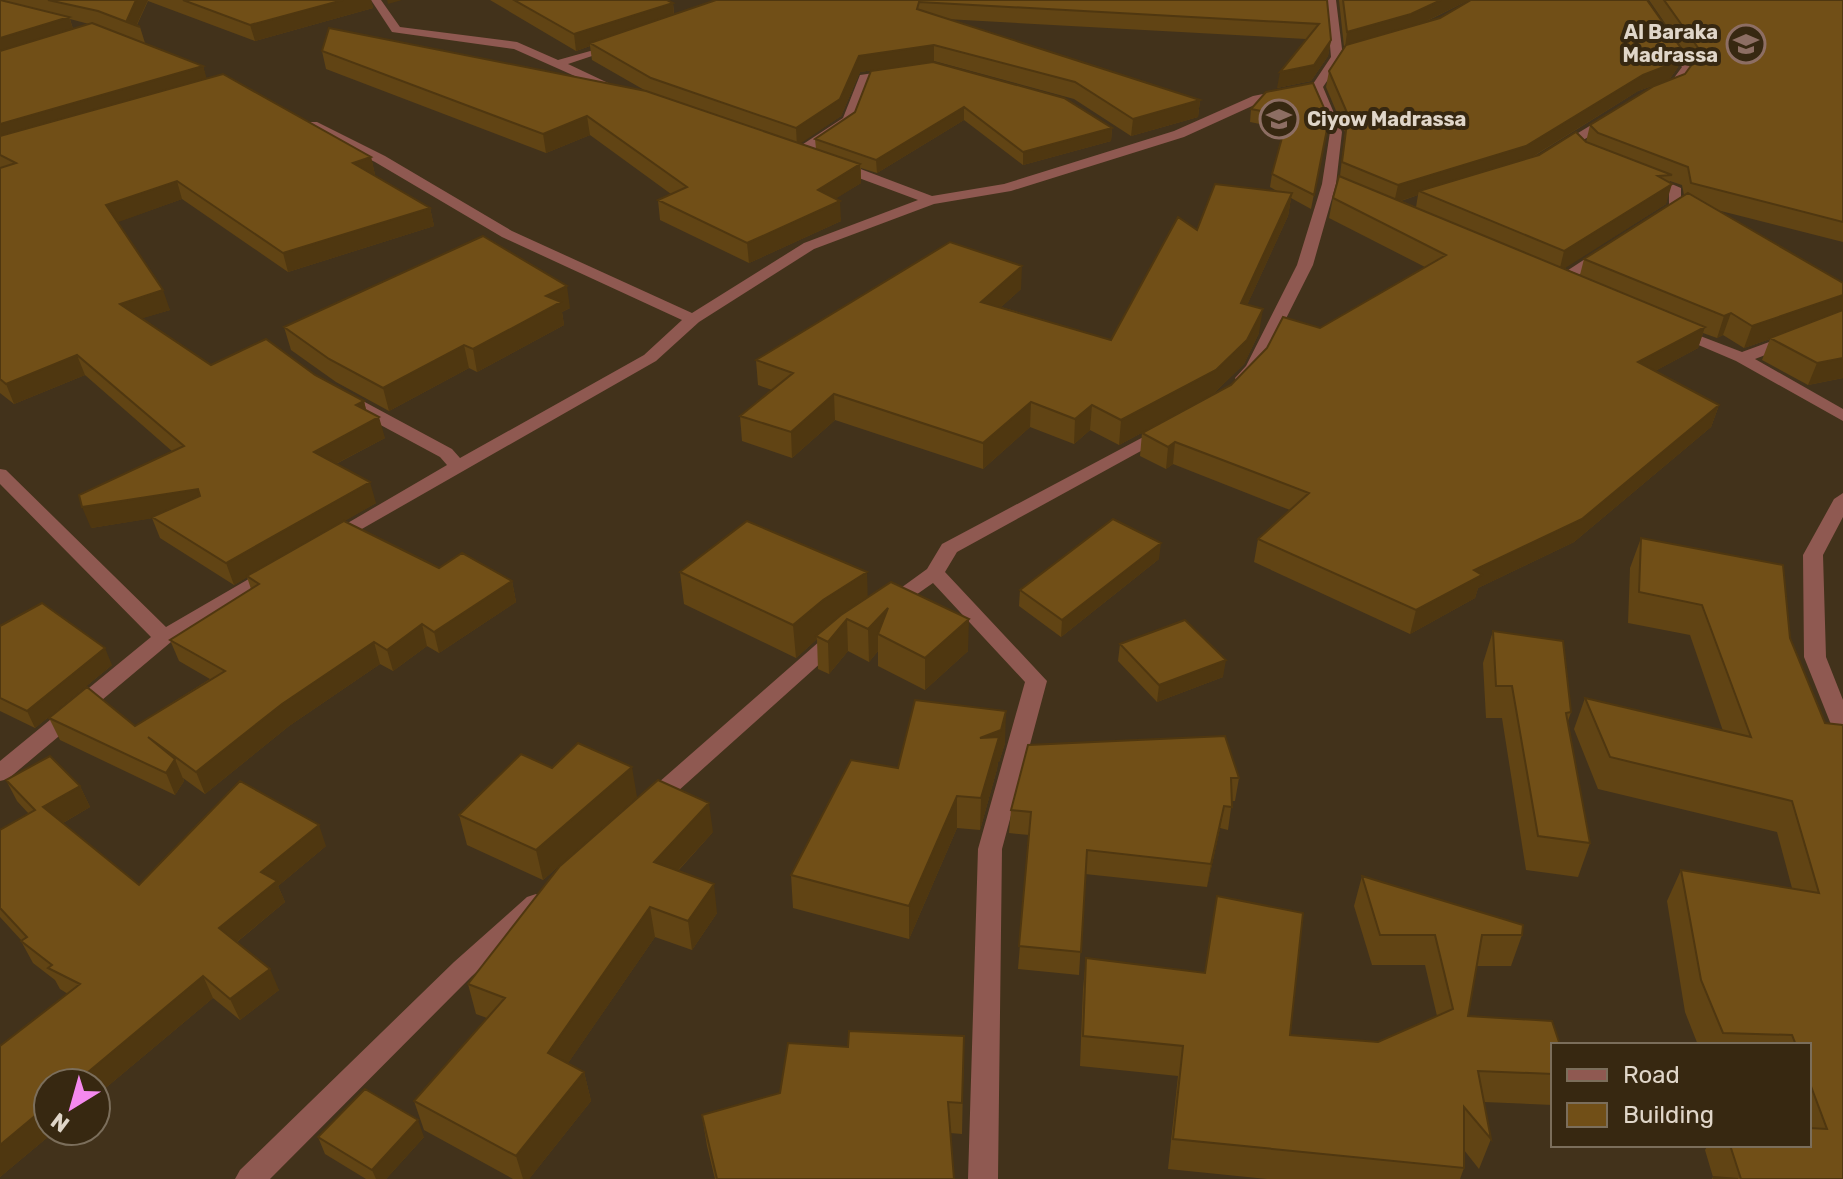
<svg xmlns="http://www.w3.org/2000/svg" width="1843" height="1179" font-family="Rubik,sans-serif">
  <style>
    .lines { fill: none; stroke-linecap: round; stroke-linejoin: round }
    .street { fill: #8f5951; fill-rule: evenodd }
    .wall { fill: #614414; fill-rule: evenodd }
    .shaded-wall { fill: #4f3710 }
    .building { fill: #714f17; stroke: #4f3710; stroke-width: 2 }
    .labels { text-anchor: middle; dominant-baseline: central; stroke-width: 8; stroke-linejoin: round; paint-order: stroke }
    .far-poi-label { font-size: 20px; font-weight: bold; fill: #e0d6c9; stroke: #372811; text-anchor: end }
  </style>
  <rect width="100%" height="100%" fill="#42321b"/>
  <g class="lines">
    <path class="street" d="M 371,0 L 381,0 L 400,27 L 517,42 L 558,60 L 619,43 L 619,47 L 568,64 L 623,90 L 613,93 L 514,49 L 392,32 Z
      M 1326,0 L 1336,0 L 1343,57 L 1323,87 L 1342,132 L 1336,184 L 1313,265 L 1261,368 L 1249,382 L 1237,382 L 1235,378 L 1246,366 L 1297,265 L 1322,184 L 1330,132 L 1313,92 L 1261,102 L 1184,137 L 1011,191 L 934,204 L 814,249 L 699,322 L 656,361 L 339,542 L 332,544 L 322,538 L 447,465 L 440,457 L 336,401 L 336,393 L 348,393 L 452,449 L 460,458 L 644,355 L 682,320 L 502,237 L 375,162 L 307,128 L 307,122 L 317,122 L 385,156 L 512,231 L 692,313 L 804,243 L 918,200 L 832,168 L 832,162 L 842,162 L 932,196 L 1004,184 L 1174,131 L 1253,96 L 1313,84 L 1331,57 Z
      M 1636,0 L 1647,0 L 1694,67 L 1679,88 L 1664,93 L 1658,89 L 1671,82 L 1682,67 Z
      M 895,70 L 899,71 L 899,77 L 869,81 L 854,123 L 804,156 L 794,156 L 794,150 L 843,118 L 860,75 Z
      M 1611,113 L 1616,114 L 1616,120 L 1562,153 L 1550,150 Z
      M 1646,173 L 1681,188 L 1681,211 L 1665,220 L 1655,220 L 1655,214 L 1669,206 L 1669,193 L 1641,180 L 1641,174 Z
      M 1605,246 L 1610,247 L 1610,253 L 1566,284 L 1556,284 L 1556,278 Z
      M 1843,315 L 1843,325 L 1755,359 L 1843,409 L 1843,421 L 1736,361 L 1668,332 L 1676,327 L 1682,329 L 1742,352 Z
      M 1164,426 L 1170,427 L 1173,431 L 1170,435 L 957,552 L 945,572 L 1047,681 L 1002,849 L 998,1179 L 968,1179 L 978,849 L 1025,682 L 933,583 L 893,611 L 879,611 L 876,606 L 927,569 L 942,544 Z
      M 0,469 L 6,470 L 166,627 L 266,569 L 273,567 L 283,573 L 171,642 L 8,779 L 0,781 L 0,761 L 151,637 L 0,484 Z
      M 1843,493 L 1843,517 L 1823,555 L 1826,657 L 1843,700 L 1843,735 L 1835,732 L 1832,727 L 1804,657 L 1803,555 L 1834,499 Z
      M 836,631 L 846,638 L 843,643 L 658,809 L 642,809 L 638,803 L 642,797 L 829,633 Z
      M 536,894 L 545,897 L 548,904 L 545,911 L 472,976 L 270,1179 L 235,1179 L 240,1170 L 454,962 L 527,897 Z"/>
  </g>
  <path class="wall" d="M 0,0 L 371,0 L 373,8 L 255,41 L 148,1 L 137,25 L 140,27 L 145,43 L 203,66 L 206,78 L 371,157 L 375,175 L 374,175 L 430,208 L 434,226 L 288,272 L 182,199 L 117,222 L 170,310 L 142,318 L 211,365 L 315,375 L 364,401 L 366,410 L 385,438 L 336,464 L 376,503 L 344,521 L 439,568 L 512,581 L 516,602 L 439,653 L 427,646 L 393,671 L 380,664 L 289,726 L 205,794 L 183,778 L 184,781 L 175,795 L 60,740 L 49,718 L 135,726 L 210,679 L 179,661 L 170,640 L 251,589 L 247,577 L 234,585 L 160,538 L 152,518 L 91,528 L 173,452 L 85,375 L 14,404 L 0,393 ZM 70,19 L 89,24 L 73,29 Z
    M 490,0 L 667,0 L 673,3 L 674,14 L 716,0 L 1327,0 L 1331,40 L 1328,56 L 1311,81 L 1277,88 L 1306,39 L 946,19 L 1200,100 L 1198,117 L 1131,136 L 1074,99 L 934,61 L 860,72 L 841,116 L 800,143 L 816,149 L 815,139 L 855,112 L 871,71 L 1112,128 L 1111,141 L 1023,165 L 964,120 L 877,173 L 861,168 L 861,183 L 836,198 L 841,221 L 749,263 L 660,220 L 658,200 L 671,194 L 590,135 L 546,153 L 326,69 L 322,51 L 646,91 L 592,60 L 590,46 L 576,51 Z
    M 1339,0 L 1469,0 L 1423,23 L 1678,67 L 1669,80 L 1638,91 L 1531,158 L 1586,142 L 1590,125 L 1685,74 L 1693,64 L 1649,0 L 1843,0 L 1843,242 L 1717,210 L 1843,378 L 1808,385 L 1762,360 L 1770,339 L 1744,348 L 1723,335 L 1717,338 L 1703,333 L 1698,348 L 1655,371 L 1719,405 L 1711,427 L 1574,542 L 1478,588 L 1475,598 L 1410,634 L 1254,562 L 1258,539 L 1290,510 L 1173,464 L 1166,469 L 1140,456 L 1142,433 L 1231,385 L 1320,328 L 1425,267 L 1329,218 L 1333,198 L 1340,176 L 1345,132 L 1326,87 L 1329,71 L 1344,47 ZM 1670,181 L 1682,185 L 1684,195 L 1584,259 L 1580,275 L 1564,268 L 1666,204 ZM 1418,195 L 1416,207 L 1401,201 Z
    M 1251,109 L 1329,119 L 1311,209 L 1291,198 L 1288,216 L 1247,305 L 1259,333 L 1244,364 L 1212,395 L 1119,445 L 1090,430 L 1074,444 L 1030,427 L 983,469 L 835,420 L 792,458 L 742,441 L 740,416 L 772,390 L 758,385 L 756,360 L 1021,289 L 1001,307 L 1111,340 L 1197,230 L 1277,191 L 1270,187 L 1272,174 L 1284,129 L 1250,122 Z
    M 570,308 L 562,312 L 564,325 L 477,372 L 469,368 L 389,411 L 336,382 L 291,350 L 284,327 Z
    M 1641,538 L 1790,638 L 1825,723 L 1843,1179 L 1712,1179 L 1713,1177 L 1705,1150 L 1708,1145 L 1809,1145 L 1809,1045 L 1698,1045 L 1685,1012 L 1667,901 L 1681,870 L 1792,888 L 1777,832 L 1598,789 L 1574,729 L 1585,698 L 1723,731 L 1690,635 L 1628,623 L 1630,568 Z
    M 1159,559 L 1061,637 L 1019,606 L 1020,590 Z
    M 680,572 L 868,597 L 968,651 L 925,690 L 878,666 L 878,651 L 869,662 L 848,651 L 829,674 L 818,669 L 817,639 L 796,658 L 684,604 Z
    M 0,626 L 112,665 L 35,728 L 0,711 Z
    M 1493,631 L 1571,712 L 1568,721 L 1590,843 L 1578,877 L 1526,870 L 1502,718 L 1486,718 L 1483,663 Z
    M 1120,644 L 1223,677 L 1157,702 L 1118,661 Z
    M 1225,736 L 1239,778 L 1235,801 L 1232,801 L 1228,830 L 1220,828 L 1207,887 L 1085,874 L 1079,975 L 1018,969 L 1029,835 L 1009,833 L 1011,810 Z
    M 1005,743 L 999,762 L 998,762 L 997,769 L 980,830 L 957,828 L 909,939 L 793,908 L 791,875 L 898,768 Z
    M 552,768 L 637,797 L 543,880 L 467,845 L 459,815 Z
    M 6,780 L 80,786 L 90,807 L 63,823 L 139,885 L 326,846 L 278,886 L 285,902 L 237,942 L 279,990 L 240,1020 L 213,998 L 96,1096 L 96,1083 L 55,1131 L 0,1177 L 0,1046 L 68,994 L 60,989 L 55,980 L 33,963 L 21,941 L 22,941 L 0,917 L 0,830 L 29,814 L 17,801 Z
    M 713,832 L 678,871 L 717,913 L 692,950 L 655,937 L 568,1063 L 584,1072 L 591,1101 L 529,1179 L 513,1179 L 424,1130 L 414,1101 L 487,1018 L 476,1014 L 468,984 Z
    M 1362,876 L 1522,935 L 1511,966 L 1477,966 L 1468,1016 L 1553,1074 L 1553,1105 L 1484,1102 L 1491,1139 L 1479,1169 L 1464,1150 L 1464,1168 L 1460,1179 L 1267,1179 L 1168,1169 L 1178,1076 L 1080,1066 L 1083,989 L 1086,958 L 1290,1035 L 1378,1042 L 1437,1016 L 1425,965 L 1372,965 L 1354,906 Z
    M 964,1036 L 962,1134 L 950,1133 L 954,1179 L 715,1179 L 707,1146 L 702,1115 L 780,1093 L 848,1047 Z
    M 318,1137 L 424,1137 L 386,1179 L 366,1179 L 325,1154 Z"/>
  <path class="shaded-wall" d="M 136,0 L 148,0 L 136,26 L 127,20 Z
    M 343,0 L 371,0 L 373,8 L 255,41 L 250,25 Z
    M 387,0 L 402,0 L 388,4 Z
    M 1441,0 L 1469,0 L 1408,30 L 1345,48 L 1347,32 Z
    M 673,3 L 674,19 L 590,43 L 590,46 L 576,51 L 574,34 Z
    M 69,17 L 74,32 L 0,56 L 0,38 Z
    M 1331,40 L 1328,56 L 1311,81 L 1277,88 L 1280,72 Z
    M 934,45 L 934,61 L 860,72 L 841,116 L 797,146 L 796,128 L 859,56 Z
    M 1683,51 L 1678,67 L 1669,80 L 1638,91 L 1522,163 L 1419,191 L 1418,195 L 1394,203 L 1398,185 Z
    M 203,66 L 208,83 L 0,143 L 0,124 Z
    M 1200,100 L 1198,117 L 1131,136 L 1133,119 Z
    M 964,107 L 964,120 L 877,173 L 876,160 Z
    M 587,116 L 590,135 L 546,153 L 543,134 Z
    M 1112,128 L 1111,141 L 1023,165 L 1023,152 Z
    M 371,157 L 375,175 L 358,181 L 353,163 Z
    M 860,164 L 861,183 L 819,209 L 818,190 Z
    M 177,181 L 182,199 L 113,224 L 106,205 Z
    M 1672,184 L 1666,204 L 1559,272 L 1564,251 Z
    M 1292,193 L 1288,216 L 1237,327 L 1241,303 Z
    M 840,201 L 841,221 L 749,263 L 747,243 Z
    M 430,208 L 434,226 L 288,272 L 283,253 Z
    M 1022,266 L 1021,289 L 980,326 L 981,302 Z
    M 567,286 L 570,308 L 562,312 L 564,325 L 477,372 L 473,349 L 546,296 Z
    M 163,290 L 170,310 L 127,323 L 120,304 Z
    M 1843,295 L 1843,313 L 1770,338 L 1770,339 L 1744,348 L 1752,326 Z
    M 1263,309 L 1259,333 L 1244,364 L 1212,395 L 1119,445 L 1121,420 Z
    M 1731,313 L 1723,335 L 1717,338 L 1724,316 Z
    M 1705,327 L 1698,348 L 1631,384 L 1638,362 Z
    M 464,345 L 469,368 L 389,411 L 383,388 Z
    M 77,355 L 85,375 L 14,404 L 6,384 Z
    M 1843,358 L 1843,378 L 1808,385 L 1817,363 Z
    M 834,394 L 835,420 L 792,458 L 791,432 Z
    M 364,401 L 369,422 L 356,405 Z
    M 1031,402 L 1030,427 L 983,469 L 983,443 Z
    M 1092,405 L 1090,430 L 1074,444 L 1075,419 Z
    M 1719,405 L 1711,427 L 1574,542 L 1478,588 L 1475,598 L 1410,634 L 1416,610 L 1474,570 Z
    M 379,417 L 385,438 L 320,472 L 314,452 Z
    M 1175,442 L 1173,464 L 1166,469 L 1168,447 Z
    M 370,482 L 376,503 L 234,585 L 226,563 Z
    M 198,489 L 205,510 L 91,528 L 82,507 Z
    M 1161,543 L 1159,559 L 1061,637 L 1062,620 Z
    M 867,572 L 868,604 L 816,636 L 817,639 L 796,658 L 793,625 L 823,600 Z
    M 512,581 L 516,602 L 439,653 L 434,632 Z
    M 888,608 L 878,634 L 878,651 L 869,662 L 868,629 Z
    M 847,619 L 848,651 L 829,674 L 828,642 Z
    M 969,619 L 968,651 L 925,690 L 925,658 Z
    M 422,624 L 427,646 L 393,671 L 387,650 Z
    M 374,642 L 380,664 L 289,726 L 205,794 L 196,772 L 282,704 Z
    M 105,648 L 112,665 L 35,728 L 27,711 Z
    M 1226,660 L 1223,677 L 1157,702 L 1159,685 Z
    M 1006,711 L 1005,743 L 999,762 L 998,762 L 997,769 L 980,830 L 981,798 L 980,738 Z
    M 175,759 L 184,781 L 175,795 L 166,773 Z
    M 632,767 L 637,797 L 543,880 L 536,850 Z
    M 80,786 L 90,807 L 54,828 L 43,807 Z
    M 957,796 L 957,828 L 909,939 L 909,906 Z
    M 709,803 L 713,832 L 659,891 L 654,862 Z
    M 1224,806 L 1220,828 L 1207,887 L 1211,864 Z
    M 319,825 L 326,846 L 278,886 L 285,902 L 228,949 L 219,928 L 261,872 Z
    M 714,884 L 717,913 L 692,950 L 688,921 Z
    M 650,907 L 655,937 L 555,1082 L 548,1053 Z
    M 270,969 L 279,990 L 240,1020 L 230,999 Z
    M 203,976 L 213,998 L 96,1096 L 96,1083 L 75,1083 Z
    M 584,1072 L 591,1101 L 529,1179 L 523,1179 L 516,1156 Z
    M 48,1105 L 48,1131 L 55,1131 L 0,1177 L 0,1145 Z
    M 418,1120 L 424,1137 L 386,1179 L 376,1179 L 372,1170 Z"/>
  <path class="building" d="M 0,0 L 69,17 L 0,38 Z
    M 48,0 L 136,0 L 127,20 L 140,27 L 98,11 Z
    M 183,0 L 343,0 L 250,25 Z
    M 514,0 L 667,0 L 673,3 L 574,34 Z
    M 716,0 L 1327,0 L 1331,40 L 1314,65 L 1280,72 L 1319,24 L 919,2 L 917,9 L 1200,100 L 1133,119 L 1075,82 L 934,45 L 859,56 L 840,99 L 796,128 L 651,78 L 590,43 Z
    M 1343,0 L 1441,0 L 1411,14 L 1347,32 Z
    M 1471,0 L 1647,0 L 1683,51 L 1674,63 L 1643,75 L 1526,146 L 1398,185 L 1342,162 L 1348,115 L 1329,71 L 1346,45 L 1440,18 Z
    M 1664,0 L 1843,0 L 1843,222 L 1691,183 L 1688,167 L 1598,133 L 1590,125 L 1654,86 L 1685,74 L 1701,52 Z
    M 92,23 L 203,66 L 0,124 L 0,51 Z
    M 329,28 L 646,91 L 860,164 L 818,190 L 840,201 L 747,243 L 658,200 L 687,187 L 587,116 L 543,134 L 322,51 Z
    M 933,62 L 1064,98 L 1112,128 L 1023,152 L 964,107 L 876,160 L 815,139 L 855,112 L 871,71 Z
    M 223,74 L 371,157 L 353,163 L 430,208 L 283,253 L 177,181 L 106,205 L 163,290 L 120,304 L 211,365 L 266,339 L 315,375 L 364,401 L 356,405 L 379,417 L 314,452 L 370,482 L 226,563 L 152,517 L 200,496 L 198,489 L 82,507 L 79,495 L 184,446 L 77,355 L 6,384 L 0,379 L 0,168 L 16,163 L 0,155 L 0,136 Z
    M 1313,83 L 1329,119 L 1314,195 L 1272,174 L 1288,116 L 1251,109 L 1266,92 Z
    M 1576,132 L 1586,142 L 1672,175 L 1658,176 L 1672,184 L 1564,251 L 1419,191 L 1539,155 Z
    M 1339,176 L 1705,327 L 1638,362 L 1719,405 L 1582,519 L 1474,570 L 1482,575 L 1416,610 L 1258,539 L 1309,493 L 1175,442 L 1168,447 L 1142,433 L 1231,385 L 1267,348 L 1283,317 L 1320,328 L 1446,255 L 1333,198 Z
    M 1215,184 L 1292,193 L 1241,303 L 1263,309 L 1247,340 L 1216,370 L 1121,420 L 1092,405 L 1075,419 L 1031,402 L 983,443 L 834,394 L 791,432 L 740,416 L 793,373 L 756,360 L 950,242 L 1022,266 L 981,302 L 1111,340 L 1178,217 L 1197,230 Z
    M 1688,193 L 1843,283 L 1843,295 L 1752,326 L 1731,313 L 1724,316 L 1584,259 Z
    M 483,236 L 567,286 L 546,296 L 561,302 L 473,349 L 464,345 L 383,388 L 329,359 L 284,327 Z
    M 1843,310 L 1843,358 L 1817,363 L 1770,338 Z
    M 1113,519 L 1161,543 L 1062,620 L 1020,590 Z
    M 344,521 L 439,568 L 462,553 L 512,581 L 434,632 L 422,624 L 387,650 L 374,642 L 282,704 L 196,772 L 148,737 L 175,759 L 166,773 L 49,718 L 87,687 L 135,726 L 225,671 L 170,640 L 259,584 L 247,576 Z
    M 747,521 L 867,572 L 823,600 L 793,625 L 680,572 Z
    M 1641,538 L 1783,565 L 1790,638 L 1825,723 L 1843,725 L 1843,1179 L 1741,1179 L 1730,1145 L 1809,1145 L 1809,1128 L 1827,1129 L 1809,1081 L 1809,1045 L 1796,1045 L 1792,1035 L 1723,1033 L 1701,980 L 1681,870 L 1819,893 L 1792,801 L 1610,757 L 1585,698 L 1751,737 L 1702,605 L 1639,592 Z
    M 891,582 L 969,619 L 925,658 L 878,634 L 888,608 L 868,629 L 847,619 L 828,642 L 816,636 L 841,615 Z
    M 42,603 L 105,648 L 27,711 L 0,698 L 0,626 Z
    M 1185,620 L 1226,660 L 1159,685 L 1120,644 Z
    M 1493,631 L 1563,641 L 1571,712 L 1566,713 L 1590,843 L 1538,836 L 1512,686 L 1496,686 Z
    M 915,700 L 1006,711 L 1001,730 L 980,738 L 999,737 L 981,798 L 957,796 L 909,906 L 791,875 L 851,760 L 898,768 Z
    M 1225,736 L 1239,778 L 1231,778 L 1232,807 L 1224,806 L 1211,864 L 1087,850 L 1081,952 L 1019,946 L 1031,812 L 1011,810 L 1028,745 Z
    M 578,743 L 632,767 L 536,850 L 459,815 L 521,754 L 552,768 Z
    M 50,756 L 80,786 L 43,807 L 139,885 L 240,781 L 319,825 L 261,872 L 277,881 L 219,928 L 270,969 L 230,999 L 203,976 L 75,1083 L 48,1083 L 48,1105 L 0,1145 L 0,1046 L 80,984 L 48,968 L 52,965 L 21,941 L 27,937 L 0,908 L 0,830 L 35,810 L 6,780 Z
    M 658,780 L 709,803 L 654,862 L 714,884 L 688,921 L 650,907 L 548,1053 L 584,1072 L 516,1156 L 414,1101 L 505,998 L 468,984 L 560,866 Z
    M 1362,876 L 1523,925 L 1522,935 L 1482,935 L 1468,1016 L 1552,1021 L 1560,1045 L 1553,1045 L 1553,1074 L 1478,1071 L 1491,1139 L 1464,1107 L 1464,1168 L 1173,1139 L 1183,1046 L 1083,1036 L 1086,958 L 1205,973 L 1217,896 L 1303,913 L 1290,1035 L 1378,1042 L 1453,1009 L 1435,935 L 1380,935 Z
    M 849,1031 L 964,1036 L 962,1103 L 948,1102 L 954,1179 L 717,1179 L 702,1115 L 780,1093 L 788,1043 L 848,1047 Z
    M 365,1089 L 418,1120 L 372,1170 L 318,1137 Z
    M 1714,1177 L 1738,1179 L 1714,1179 Z"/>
  <defs>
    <symbol id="school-ring" viewBox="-11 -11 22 22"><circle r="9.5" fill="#372811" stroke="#8d6e63" stroke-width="1.5"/><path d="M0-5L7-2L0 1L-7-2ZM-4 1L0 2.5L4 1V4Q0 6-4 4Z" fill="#8d6e63"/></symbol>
  </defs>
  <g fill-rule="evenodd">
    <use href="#school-ring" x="1724" y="22" width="44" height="44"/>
    <use href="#school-ring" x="1257" y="97" width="44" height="44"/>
  </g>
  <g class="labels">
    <g class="far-poi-label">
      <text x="1718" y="32">Al Baraka<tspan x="1718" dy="23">Madrassa</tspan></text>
      <text x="1307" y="119" text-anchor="start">Ciyow Madrassa</text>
    </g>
  </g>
  <rect x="1551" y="1043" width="260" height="104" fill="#372811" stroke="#7b6e5b" stroke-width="2"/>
  <rect x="1567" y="1069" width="40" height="12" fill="#8f5951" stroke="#7b6e5b" stroke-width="2"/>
  <text x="1623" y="1083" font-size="24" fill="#e0d6c9">Road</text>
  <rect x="1567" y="1103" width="40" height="24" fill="#714f17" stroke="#7b6e5b" stroke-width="2"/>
  <text x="1623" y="1123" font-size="24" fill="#e0d6c9">Building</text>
  <g transform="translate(72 1107) rotate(217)"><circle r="38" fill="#372811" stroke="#7b6e5b" stroke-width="2"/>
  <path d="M0-6L14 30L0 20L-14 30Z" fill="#f589ef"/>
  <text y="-12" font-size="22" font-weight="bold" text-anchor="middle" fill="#e0d6c9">N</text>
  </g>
</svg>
